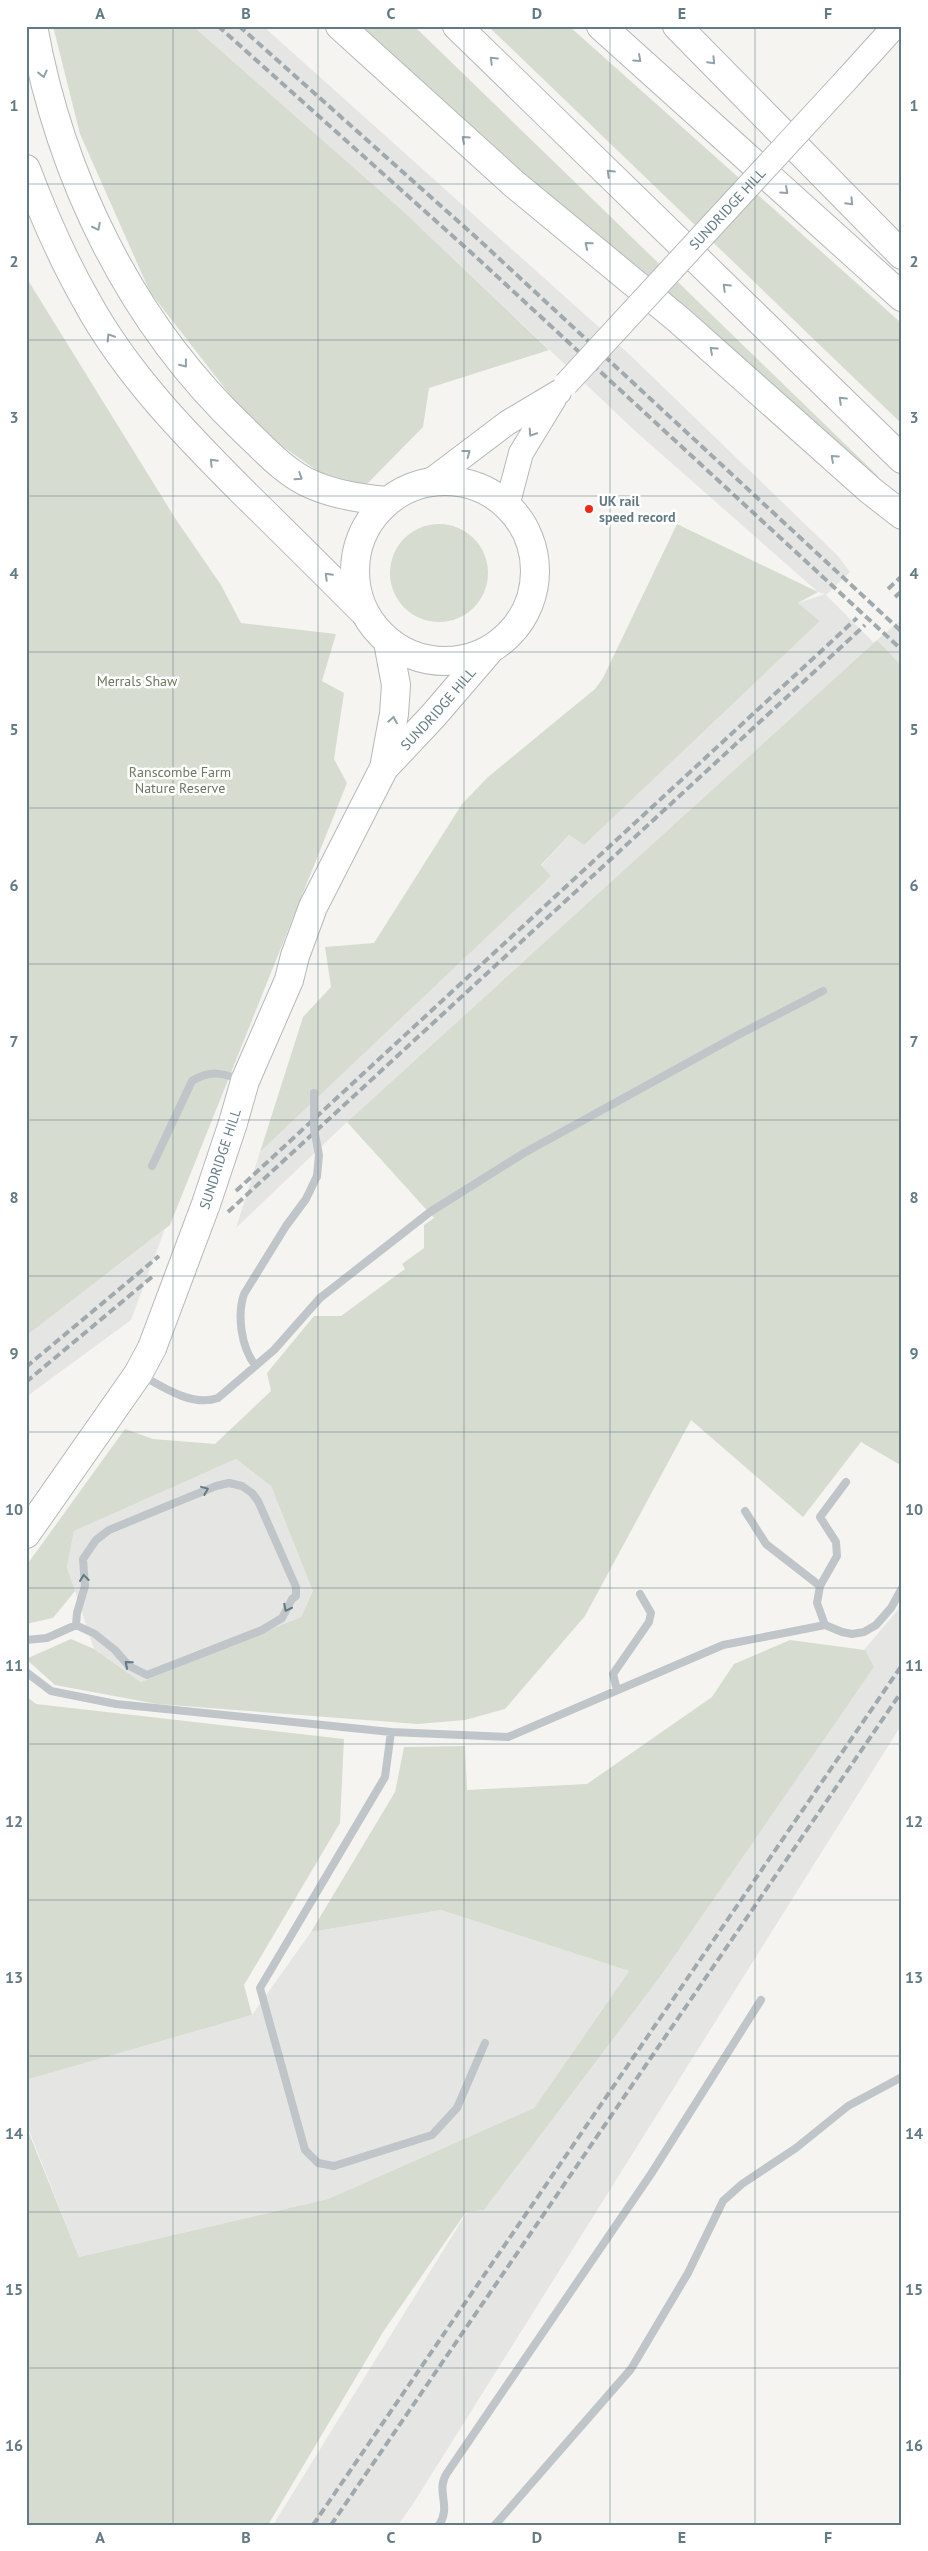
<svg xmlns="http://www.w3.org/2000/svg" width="928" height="2551" font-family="'PT Sans',sans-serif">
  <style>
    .built { fill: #e5e6e4 }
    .green { fill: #d7dcd1 }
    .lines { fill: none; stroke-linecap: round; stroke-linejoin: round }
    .primary-casing { stroke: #b3b9bc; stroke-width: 26 }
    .highway-casing { stroke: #b4b9bb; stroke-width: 30 }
    .lane { stroke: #bfc5c8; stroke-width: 8 }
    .primary { stroke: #fff; stroke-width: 24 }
    .highway { stroke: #fff; stroke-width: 28 }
    .rail { stroke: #a0a9ad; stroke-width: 4; stroke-dasharray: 8 4; stroke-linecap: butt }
    .primary-bridge-casing { stroke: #b3b9bc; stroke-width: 26; stroke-linecap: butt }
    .highway-bridge-casing { stroke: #b4b9bb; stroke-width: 30; stroke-linecap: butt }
    .lane-bridge { stroke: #bfc5c8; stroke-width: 8 }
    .primary-bridge { stroke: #fff; stroke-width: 24 }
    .highway-bridge { stroke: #fff; stroke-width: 28 }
    .oneway { stroke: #91a2a9 }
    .oneway2 { stroke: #627a84 }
    .grid { fill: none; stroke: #627a84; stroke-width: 1; stroke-opacity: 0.55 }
    .poi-dot { fill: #ef2816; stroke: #fff; stroke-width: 2 }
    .labels { text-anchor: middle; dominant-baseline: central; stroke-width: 5; stroke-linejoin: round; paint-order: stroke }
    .street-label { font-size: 14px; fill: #627a84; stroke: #fff }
    .poi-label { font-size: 14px; font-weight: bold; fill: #627a84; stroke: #fff; text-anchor: start }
    .park-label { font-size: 14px; fill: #6a7a61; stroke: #fff }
    .neatline { fill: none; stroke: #627a84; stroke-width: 2 }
    .grid-label { font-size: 16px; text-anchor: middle; font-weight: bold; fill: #627a84 }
  </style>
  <rect width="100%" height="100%" fill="#f5f4f0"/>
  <path class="built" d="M 193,26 L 263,26 L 630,355 L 838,556 L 850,572 L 826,595 L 874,643 L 347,1122 L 236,1228 L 260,1152 L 550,876 L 541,866 L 569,835 L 584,844 L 820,621 L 798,603 L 825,594 L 818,592 L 634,430 L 402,210 Z
    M 902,619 L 902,666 L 877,640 Z
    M 165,1229 L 131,1320 L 26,1397 L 26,1336 Z
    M 236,1459 L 271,1486 L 314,1591 L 301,1617 L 141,1682 L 94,1649 L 67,1567 L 74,1531 Z
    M 902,1605 L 902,1724 L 413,2504 L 398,2525 L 273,2525 L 467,2212 L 484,2210 L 657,1981 L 830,1690 Z
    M 441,1910 L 629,1971 L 534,2108 L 328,2199 L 79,2257 L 26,2123 L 26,2080 L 252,2015 L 311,1932 Z"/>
  <path class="green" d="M 53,26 L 193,26 L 402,210 L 549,350 L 429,388 L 423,427 L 366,485 L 319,472 L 255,427 L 150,292 L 80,134 Z
    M 356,26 L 414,26 L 878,476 L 874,481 Z
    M 488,26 L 569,26 L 899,321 L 902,325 L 902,424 Z
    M 26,277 L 175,518 L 221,585 L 241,623 L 336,634 L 322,681 L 344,693 L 334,759 L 347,783 L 170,1225 L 26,1336 Z
    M 677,524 L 818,592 L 798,603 L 820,621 L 584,845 L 569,835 L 541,865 L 551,876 L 260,1152 L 303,1017 L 331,987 L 325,947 L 374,943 L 462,804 L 488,777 L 595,689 L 603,678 Z
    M390 573a49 49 0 1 1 98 0a49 49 0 1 1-98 0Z
    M 877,640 L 902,666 L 902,1466 L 861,1442 L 803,1517 L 691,1420 L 585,1616 L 505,1709 L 465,1720 L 418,1724 L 157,1704 L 55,1685 L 26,1659 L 71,1639 L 94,1649 L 141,1682 L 301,1617 L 313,1591 L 271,1486 L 236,1459 L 74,1531 L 67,1567 L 75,1591 L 53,1618 L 26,1624 L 26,1566 L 125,1429 L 153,1439 L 215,1444 L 271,1391 L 267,1373 L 314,1316 L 341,1316 L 405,1269 L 402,1264 L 424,1248 L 424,1225 L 434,1218 L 347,1122 Z
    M 790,1640 L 865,1650 L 874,1667 L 657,1981 L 484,2210 L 466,2212 L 383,2332 L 268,2525 L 26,2525 L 26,2126 L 79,2257 L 328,2199 L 534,2108 L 629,1971 L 441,1910 L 311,1932 L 395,1792 L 404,1747 L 465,1746 L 467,1790 L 587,1784 L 712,1697 L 734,1664 Z
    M 26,1696 L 36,1704 L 344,1739 L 340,1823 L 244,1985 L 252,2015 L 26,2080 Z"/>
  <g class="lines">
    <defs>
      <path id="primary" d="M 848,78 L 895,26
        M 429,482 L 507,423 L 559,392
        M 507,506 L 521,453 L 554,399"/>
      <g id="highway">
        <path d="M 33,26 C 60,177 131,323 243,429 C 264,449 286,474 313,485 C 337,495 362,499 387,501"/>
        <path d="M 340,26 L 513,183 L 679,320 L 870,490 L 902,515"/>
        <path d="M 457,26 L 902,459"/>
        <path d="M 601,26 L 902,297"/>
        <path d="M 677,26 L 902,255"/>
        <path d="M 26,169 C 43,214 62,258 86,300 C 126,374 187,436 246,495 C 285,533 323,571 362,610"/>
        <circle cx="445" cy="571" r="90"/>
        <path id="s1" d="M 384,768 L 433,716 L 488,652"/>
        <path d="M 233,1123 L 245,1081 L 289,980 L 295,956 L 313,907 L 384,768 L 394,714 L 396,685 L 388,642"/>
        <path d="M 26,1534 L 138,1374 L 152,1348"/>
      </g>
    </defs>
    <use href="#primary" class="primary-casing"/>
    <use href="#highway" class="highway-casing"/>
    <path class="lane" d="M 152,1166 L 192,1081 C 210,1070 221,1073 240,1079
      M 255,1365 C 241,1347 237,1315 244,1294 L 286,1226 L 306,1199 L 317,1176
      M 143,1376 C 164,1388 193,1407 218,1398 L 274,1350 L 320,1298 L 430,1212 L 524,1153 L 738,1035 L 823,991
      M 745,1511 L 766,1544 L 820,1586
      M 825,1625 L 817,1603 L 820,1586 L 837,1556 L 836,1542 L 820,1517 L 846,1482
      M 26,1640 L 47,1638 L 76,1625 L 95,1634 L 115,1650 L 129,1666 L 147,1675 L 262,1630 L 282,1618 L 292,1599 L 296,1596 L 296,1587 L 258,1501 L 252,1493 L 242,1486 L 229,1483 L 216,1486 L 109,1530 L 96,1540 L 83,1559 L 85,1586 L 77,1613 L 76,1625
      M 26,1672 L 51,1691 L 116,1704 L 391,1732 L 508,1737 L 723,1645 L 825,1625 L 842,1632 L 852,1634 L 864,1632 L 876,1625 L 891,1608 L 902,1588
      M 617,1690 L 613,1674 L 649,1622 L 651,1613 L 640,1594
      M 391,1732 L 385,1777 L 260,1988 L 305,2150 L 318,2163 L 334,2166 L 432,2135 L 457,2108 L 485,2043
      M 439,2525 C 452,2506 435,2491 447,2473 L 651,2174 L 761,2000
      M 495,2525 L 631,2369 L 688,2273 L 723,2201 L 742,2184 L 796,2148 L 848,2106 L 902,2077"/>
    <use href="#primary" class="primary"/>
    <use href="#highway" class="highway"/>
    <path class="rail" d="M 218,26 L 475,256 L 902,650
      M 239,26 L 478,239 L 902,632
      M 888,589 L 902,576
      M 895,597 L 902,591
      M 236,1191 L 857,618
      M 228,1212 L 865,625
      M 26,1367 L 159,1256
      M 26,1382 L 153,1276
      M 313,2525 L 902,1665
      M 331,2525 L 902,1691"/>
    <defs>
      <g id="primary-bridge">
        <path id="s2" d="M 566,384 L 848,78"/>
      </g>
      <path id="highway-bridge" d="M 152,1348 L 206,1204 L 233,1123"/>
    </defs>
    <use href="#primary-bridge" class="primary-bridge-casing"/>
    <use href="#highway-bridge" class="highway-bridge-casing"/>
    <path class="lane-bridge" d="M 314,1093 L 314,1129 L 319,1155 L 317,1176"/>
    <use href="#primary-bridge" class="primary-bridge"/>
    <use href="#highway-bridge" class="highway-bridge"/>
  </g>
  <defs><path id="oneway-chevron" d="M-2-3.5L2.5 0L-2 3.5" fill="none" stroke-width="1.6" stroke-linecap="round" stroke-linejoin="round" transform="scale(1.25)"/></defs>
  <g class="oneway">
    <use href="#oneway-chevron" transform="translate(638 59) rotate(42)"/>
    <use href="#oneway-chevron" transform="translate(493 60) rotate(-136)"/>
    <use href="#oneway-chevron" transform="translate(712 61) rotate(46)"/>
    <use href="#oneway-chevron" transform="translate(43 74) rotate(76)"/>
    <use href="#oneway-chevron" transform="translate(465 139) rotate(-138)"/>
    <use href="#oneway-chevron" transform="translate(610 173) rotate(-136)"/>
    <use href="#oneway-chevron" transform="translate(785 191) rotate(42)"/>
    <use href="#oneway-chevron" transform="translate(850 202) rotate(46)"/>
    <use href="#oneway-chevron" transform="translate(97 227) rotate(63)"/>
    <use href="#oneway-chevron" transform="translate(588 245) rotate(-140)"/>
    <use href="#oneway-chevron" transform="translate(726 287) rotate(-136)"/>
    <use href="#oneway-chevron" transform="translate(110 337) rotate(-123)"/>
    <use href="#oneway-chevron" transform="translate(713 350) rotate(-138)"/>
    <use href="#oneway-chevron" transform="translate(184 364) rotate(52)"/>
    <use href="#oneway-chevron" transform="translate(842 400) rotate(-136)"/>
    <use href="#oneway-chevron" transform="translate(532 433) rotate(123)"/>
    <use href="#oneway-chevron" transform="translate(467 453) rotate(-37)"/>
    <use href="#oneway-chevron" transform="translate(834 458) rotate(-138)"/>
    <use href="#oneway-chevron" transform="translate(213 462) rotate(-135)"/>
    <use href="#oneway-chevron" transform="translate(299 477) rotate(33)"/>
    <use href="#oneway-chevron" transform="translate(328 576) rotate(-135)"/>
    <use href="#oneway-chevron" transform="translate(393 720) rotate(-80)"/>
  </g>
  <g class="oneway2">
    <use href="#oneway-chevron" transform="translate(205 1490) rotate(-22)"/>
    <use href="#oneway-chevron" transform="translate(84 1578) rotate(-97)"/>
    <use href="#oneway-chevron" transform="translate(287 1608) rotate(117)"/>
    <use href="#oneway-chevron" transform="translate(128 1664) rotate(-139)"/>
  </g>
  <path class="grid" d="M 173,26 L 173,2525M 318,26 L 318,2525M 464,26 L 464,2525M 610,26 L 610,2525M 755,26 L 755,2525M 26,184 L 902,184M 26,340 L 902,340M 26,496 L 902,496M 26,652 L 902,652M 26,808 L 902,808M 26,964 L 902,964M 26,1120 L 902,1120M 26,1276 L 902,1276M 26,1432 L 902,1432M 26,1588 L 902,1588M 26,1744 L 902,1744M 26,1900 L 902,1900M 26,2056 L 902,2056M 26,2212 L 902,2212M 26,2368 L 902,2368"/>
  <circle class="poi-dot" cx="589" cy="509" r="5"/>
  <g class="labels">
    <g class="street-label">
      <text stroke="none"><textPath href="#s2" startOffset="238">SUNDRIDGE HILL</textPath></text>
      <text stroke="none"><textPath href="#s1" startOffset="80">SUNDRIDGE HILL</textPath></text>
      <text transform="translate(220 1159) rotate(-72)">SUNDRIDGE HILL</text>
    </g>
    <g class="poi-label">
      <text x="599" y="501">UK rail<tspan x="599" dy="16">speed record</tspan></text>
    </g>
    <g class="park-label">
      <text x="137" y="681">Merrals Shaw</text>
      <text x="180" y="772">Ranscombe Farm<tspan x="180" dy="16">Nature Reserve</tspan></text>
    </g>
  </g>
  <rect width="928" height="2551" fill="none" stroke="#ffffff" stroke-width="55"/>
  <rect x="28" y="28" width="872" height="2496" class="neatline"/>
  <g class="grid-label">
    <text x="100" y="19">A</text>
    <text x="246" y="19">B</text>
    <text x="391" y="19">C</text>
    <text x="537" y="19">D</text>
    <text x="682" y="19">E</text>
    <text x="828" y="19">F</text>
    <text x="14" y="111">1</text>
    <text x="914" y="111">1</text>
    <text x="14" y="267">2</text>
    <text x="914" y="267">2</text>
    <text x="14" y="423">3</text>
    <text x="914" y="423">3</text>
    <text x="14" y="579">4</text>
    <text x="914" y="579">4</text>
    <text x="14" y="735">5</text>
    <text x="914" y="735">5</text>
    <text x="14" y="891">6</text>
    <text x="914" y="891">6</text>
    <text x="14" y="1047">7</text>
    <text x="914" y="1047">7</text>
    <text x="14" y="1203">8</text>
    <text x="914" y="1203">8</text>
    <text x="14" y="1359">9</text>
    <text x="914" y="1359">9</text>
    <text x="14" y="1515">10</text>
    <text x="914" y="1515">10</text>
    <text x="14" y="1671">11</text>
    <text x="914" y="1671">11</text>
    <text x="14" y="1827">12</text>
    <text x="914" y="1827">12</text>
    <text x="14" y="1983">13</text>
    <text x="914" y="1983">13</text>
    <text x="14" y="2139">14</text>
    <text x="914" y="2139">14</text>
    <text x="14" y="2295">15</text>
    <text x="914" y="2295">15</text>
    <text x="14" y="2451">16</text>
    <text x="914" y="2451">16</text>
    <text x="100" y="2543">A</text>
    <text x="246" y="2543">B</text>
    <text x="391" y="2543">C</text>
    <text x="537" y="2543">D</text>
    <text x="682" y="2543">E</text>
    <text x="828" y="2543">F</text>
  </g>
</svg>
